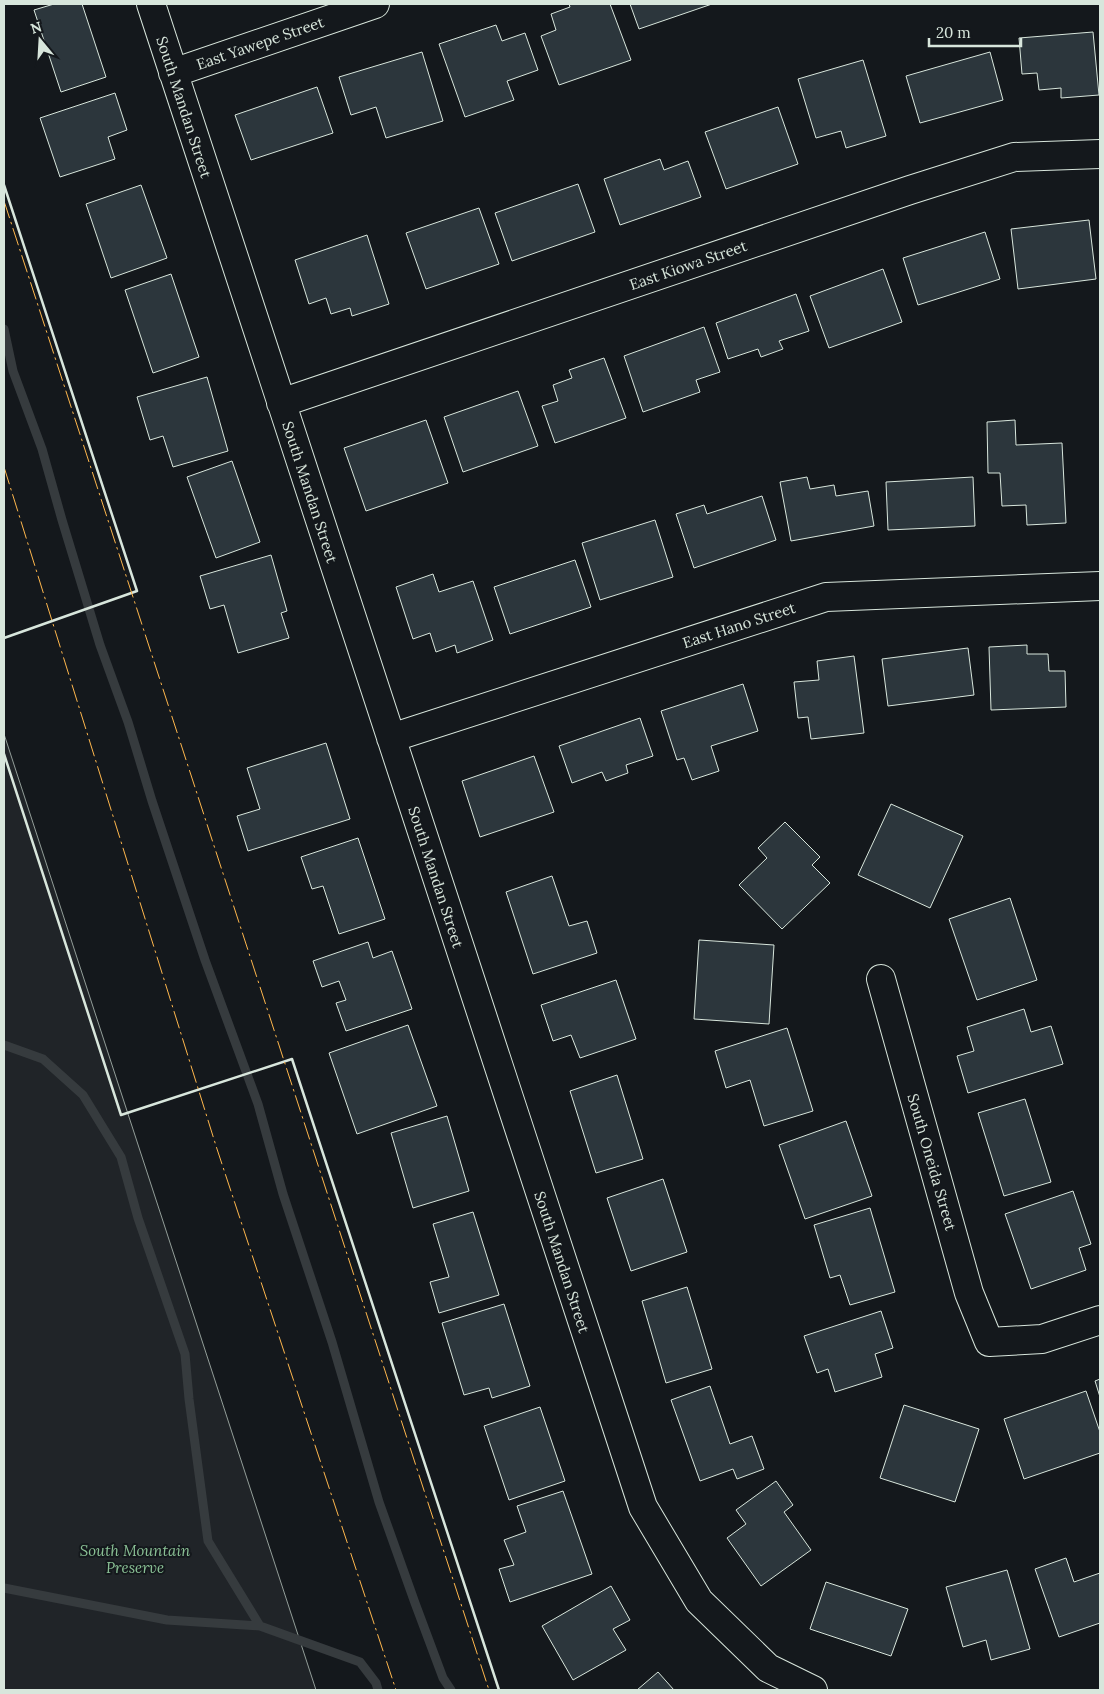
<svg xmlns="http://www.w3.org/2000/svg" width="1104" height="1694" font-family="Lora,serif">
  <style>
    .green { fill: #202428; stroke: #939e99 }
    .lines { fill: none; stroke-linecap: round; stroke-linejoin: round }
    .stream { stroke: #363b3e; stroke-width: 9 }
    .building { fill: #2c363c; stroke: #d8e6dc }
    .street-casing { stroke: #d8e6dc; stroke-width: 30 }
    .street { stroke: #14181c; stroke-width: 28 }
    .wall { stroke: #d8e6dc; stroke-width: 2.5 }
    .power { stroke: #ffb74d; stroke-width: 1; stroke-dasharray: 18 4 2.5 4; stroke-linecap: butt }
    .labels { text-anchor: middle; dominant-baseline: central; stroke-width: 4; stroke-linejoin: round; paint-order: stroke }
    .street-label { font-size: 15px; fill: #d8e6dc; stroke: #14181c }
    .park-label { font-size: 15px; font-style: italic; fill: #8ac095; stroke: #14181c }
  </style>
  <rect width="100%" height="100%" fill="#14181c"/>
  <path class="green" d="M 4,734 L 316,1690 L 4,1690 Z"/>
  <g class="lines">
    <path class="stream" d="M 4,329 L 13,371 L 42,449 L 62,520 L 100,645 L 128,722 L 152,801 L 205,960 L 258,1104 L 283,1194 L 332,1342 L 379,1502 L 415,1603 L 443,1678 L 451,1690
      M 4,1045 L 43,1059 L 83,1095 L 121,1157 L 138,1218 L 185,1354 L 189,1399 L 208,1541 L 260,1626 L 360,1662 L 376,1683 L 378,1690
      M 4,1588 L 167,1620 L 260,1626"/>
  </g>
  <path class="building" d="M 54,4 L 82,4 L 106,77 L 61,92 L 34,10 Z
    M 569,4 L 610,4 L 631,60 L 559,85 L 541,36 L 556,30 L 551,14 L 570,7 Z
    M 630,4 L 712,4 L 639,29 Z
    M 496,25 L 502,41 L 525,33 L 538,70 L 507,81 L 514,100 L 465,117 L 439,44 Z
    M 1093,32 L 1099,95 L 1061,98 L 1061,88 L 1039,90 L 1037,73 L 1022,74 L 1019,38 Z
    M 422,52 L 443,121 L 386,138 L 376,107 L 351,115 L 339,77 Z
    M 990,52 L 1003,100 L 920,123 L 906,76 Z
    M 863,60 L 886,136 L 846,148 L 841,131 L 816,138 L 798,79 Z
    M 317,87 L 333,133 L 251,160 L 235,115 Z
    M 115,93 L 127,130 L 108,137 L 115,159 L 60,177 L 40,118 Z
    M 778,107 L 798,164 L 726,189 L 705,132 Z
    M 660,159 L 664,170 L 688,161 L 701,197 L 620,225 L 604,179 Z
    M 578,184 L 595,232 L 512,261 L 495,213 Z
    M 141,185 L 167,258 L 111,278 L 86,204 Z
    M 479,208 L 499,264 L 426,289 L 406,233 Z
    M 1089,220 L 1096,279 L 1018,289 L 1011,229 Z
    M 985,232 L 1000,279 L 918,305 L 903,258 Z
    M 367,235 L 389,304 L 352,316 L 350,308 L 331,314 L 326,298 L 309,304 L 295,260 Z
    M 883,269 L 902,322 L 829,348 L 810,296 Z
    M 171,274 L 199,357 L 153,373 L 125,290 Z
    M 796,294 L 809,331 L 779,341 L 783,349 L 761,357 L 758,349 L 728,359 L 716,323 Z
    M 704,327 L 720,372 L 696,380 L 700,392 L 643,412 L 624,356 Z
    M 604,358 L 626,418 L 555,443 L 542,406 L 558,401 L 553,385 L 572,378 L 569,370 Z
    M 207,377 L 228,451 L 173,467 L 163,436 L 150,440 L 137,397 Z
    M 518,391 L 538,446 L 463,472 L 444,417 Z
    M 426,420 L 448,483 L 366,511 L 344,448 Z
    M 1015,420 L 1016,445 L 1062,443 L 1066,523 L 1027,525 L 1026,505 L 1002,506 L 1000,473 L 988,473 L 987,422 Z
    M 232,461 L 260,542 L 216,558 L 187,477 Z
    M 807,477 L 810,489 L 834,485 L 836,496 L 868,491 L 874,526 L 791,541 L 780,482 Z
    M 973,477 L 975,526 L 888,530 L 886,482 Z
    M 762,496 L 776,540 L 694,568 L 676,514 L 704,505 L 707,514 Z
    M 655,520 L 673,577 L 600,600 L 582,543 Z
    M 271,555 L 287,611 L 281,613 L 289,638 L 238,653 L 224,605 L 210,609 L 200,576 Z
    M 575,560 L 591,607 L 510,634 L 494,587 Z
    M 433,574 L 439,592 L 473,581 L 493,640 L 457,653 L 455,645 L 436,652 L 430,633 L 413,639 L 396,587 Z
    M 1027,645 L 1027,654 L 1048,654 L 1049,671 L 1065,671 L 1066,707 L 991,710 L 989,647 Z
    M 968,648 L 974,695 L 888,706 L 882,659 Z
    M 854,656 L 864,733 L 811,739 L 808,717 L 798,718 L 794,682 L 819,680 L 817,661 Z
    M 743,684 L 758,731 L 711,746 L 719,771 L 692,780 L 684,758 L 677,760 L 661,711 Z
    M 640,718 L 653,756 L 626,765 L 628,773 L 606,781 L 602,772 L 572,783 L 559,746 Z
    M 326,743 L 350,819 L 248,851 L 237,816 L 260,809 L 247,768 Z
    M 534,756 L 554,812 L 480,837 L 462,781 Z
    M 891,804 L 963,836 L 930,908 L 858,875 Z
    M 785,822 L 820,857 L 812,865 L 830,883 L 782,929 L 739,885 L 767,858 L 758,848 Z
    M 358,838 L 385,919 L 339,934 L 323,886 L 312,889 L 301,857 Z
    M 552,876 L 569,926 L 587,921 L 597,953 L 533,974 L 506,892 Z
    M 1010,898 L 1037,980 L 977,1000 L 949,919 Z
    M 699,940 L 774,945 L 769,1024 L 694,1019 Z
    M 368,942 L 373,958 L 392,951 L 412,1009 L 346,1031 L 336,1003 L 346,1000 L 339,981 L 322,987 L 313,961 Z
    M 616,980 L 636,1039 L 580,1058 L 571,1035 L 553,1041 L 541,1005 Z
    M 1024,1009 L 1031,1032 L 1051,1026 L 1063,1064 L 968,1093 L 957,1056 L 974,1051 L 967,1027 Z
    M 408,1025 L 437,1106 L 357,1134 L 329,1053 Z
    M 787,1028 L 813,1111 L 764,1126 L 750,1080 L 726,1088 L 715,1051 Z
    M 617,1075 L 643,1159 L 596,1173 L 570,1091 Z
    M 1025,1099 L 1051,1182 L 1004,1196 L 978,1113 Z
    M 447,1116 L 469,1191 L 413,1208 L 391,1133 Z
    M 846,1121 L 872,1196 L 805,1219 L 779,1145 Z
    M 663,1179 L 687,1252 L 631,1271 L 607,1198 Z
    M 1073,1191 L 1091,1244 L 1079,1248 L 1086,1270 L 1031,1289 L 1005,1214 Z
    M 870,1208 L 895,1292 L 850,1305 L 840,1275 L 830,1278 L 814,1225 Z
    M 473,1212 L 499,1295 L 439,1313 L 430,1282 L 449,1277 L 433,1224 Z
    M 687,1287 L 712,1369 L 666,1383 L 642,1301 Z
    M 504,1304 L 530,1386 L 492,1398 L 489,1388 L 464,1395 L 442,1323 Z
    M 881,1311 L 893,1348 L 875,1354 L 882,1377 L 835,1392 L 828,1369 L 817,1373 L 804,1336 Z
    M 1100,1379 L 1100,1397 L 1095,1381 Z
    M 710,1386 L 730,1444 L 752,1436 L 764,1469 L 737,1479 L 733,1469 L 700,1481 L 671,1400 Z
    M 1086,1391 L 1100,1432 L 1100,1453 L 1024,1479 L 1004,1419 Z
    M 904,1405 L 979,1429 L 955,1502 L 880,1478 Z
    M 540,1407 L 565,1481 L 509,1500 L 484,1426 Z
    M 776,1481 L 793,1505 L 784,1512 L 811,1550 L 761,1586 L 727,1538 L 746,1524 L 736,1510 Z
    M 563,1491 L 592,1574 L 510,1602 L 499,1569 L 514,1565 L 504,1540 L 526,1532 L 517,1506 Z
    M 1066,1558 L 1074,1582 L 1100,1573 L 1100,1623 L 1059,1637 L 1035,1569 Z
    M 1007,1570 L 1030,1649 L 991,1660 L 986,1640 L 963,1647 L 946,1587 Z
    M 826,1582 L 908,1609 L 891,1656 L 810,1629 Z
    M 611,1586 L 630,1620 L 613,1629 L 626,1650 L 573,1680 L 542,1626 Z
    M 658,1672 L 674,1690 L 637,1690 Z"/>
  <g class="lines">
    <defs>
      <path id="street" d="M 151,4 L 643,1507 L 699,1601 L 768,1668 L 813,1690
        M 173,73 L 375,4
        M 281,403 L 910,190 L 1014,157 L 1100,154
        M 391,738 L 826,597 L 1100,586
        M 881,979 L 969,1293 L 989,1342 L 1042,1339 L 1100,1320"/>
    </defs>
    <use href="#street" class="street-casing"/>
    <use href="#street" class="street"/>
    <path class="wall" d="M 4,185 L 137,591 L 4,638
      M 4,754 L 121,1115 L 292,1059 L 499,1690"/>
    <path class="power" d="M 4,201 L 489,1690
      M 4,467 L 217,1149 L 396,1690"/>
  </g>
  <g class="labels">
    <g class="street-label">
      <text transform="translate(260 43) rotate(-19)">East Yawepe Street</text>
      <text transform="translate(184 107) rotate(72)">South Mandan Street</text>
      <text transform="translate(688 265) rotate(-19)">East Kiowa Street</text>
      <text transform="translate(310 492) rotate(72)">South Mandan Street</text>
      <text transform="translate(739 625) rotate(-18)">East Hano Street</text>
      <text transform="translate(436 877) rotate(72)">South Mandan Street</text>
      <text transform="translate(932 1162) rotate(74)">South Oneida Street</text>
      <text transform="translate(562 1262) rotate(72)">South Mandan Street</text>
    </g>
    <g class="park-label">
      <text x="135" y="1550">South Mountain<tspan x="135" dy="17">Preserve</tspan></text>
    </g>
  </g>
  <rect width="1104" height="1694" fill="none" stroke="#d8e6dc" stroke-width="10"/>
  <g transform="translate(40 40) rotate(342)" stroke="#14181c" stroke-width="4" paint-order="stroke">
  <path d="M0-4L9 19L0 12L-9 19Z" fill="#d8e6dc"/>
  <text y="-8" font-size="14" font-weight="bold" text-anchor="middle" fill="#d8e6dc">N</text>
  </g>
  <path d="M929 38v8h92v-8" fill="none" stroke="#d8e6dc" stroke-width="2.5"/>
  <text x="936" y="38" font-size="15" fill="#d8e6dc" stroke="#14181c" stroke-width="4" paint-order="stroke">20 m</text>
</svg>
